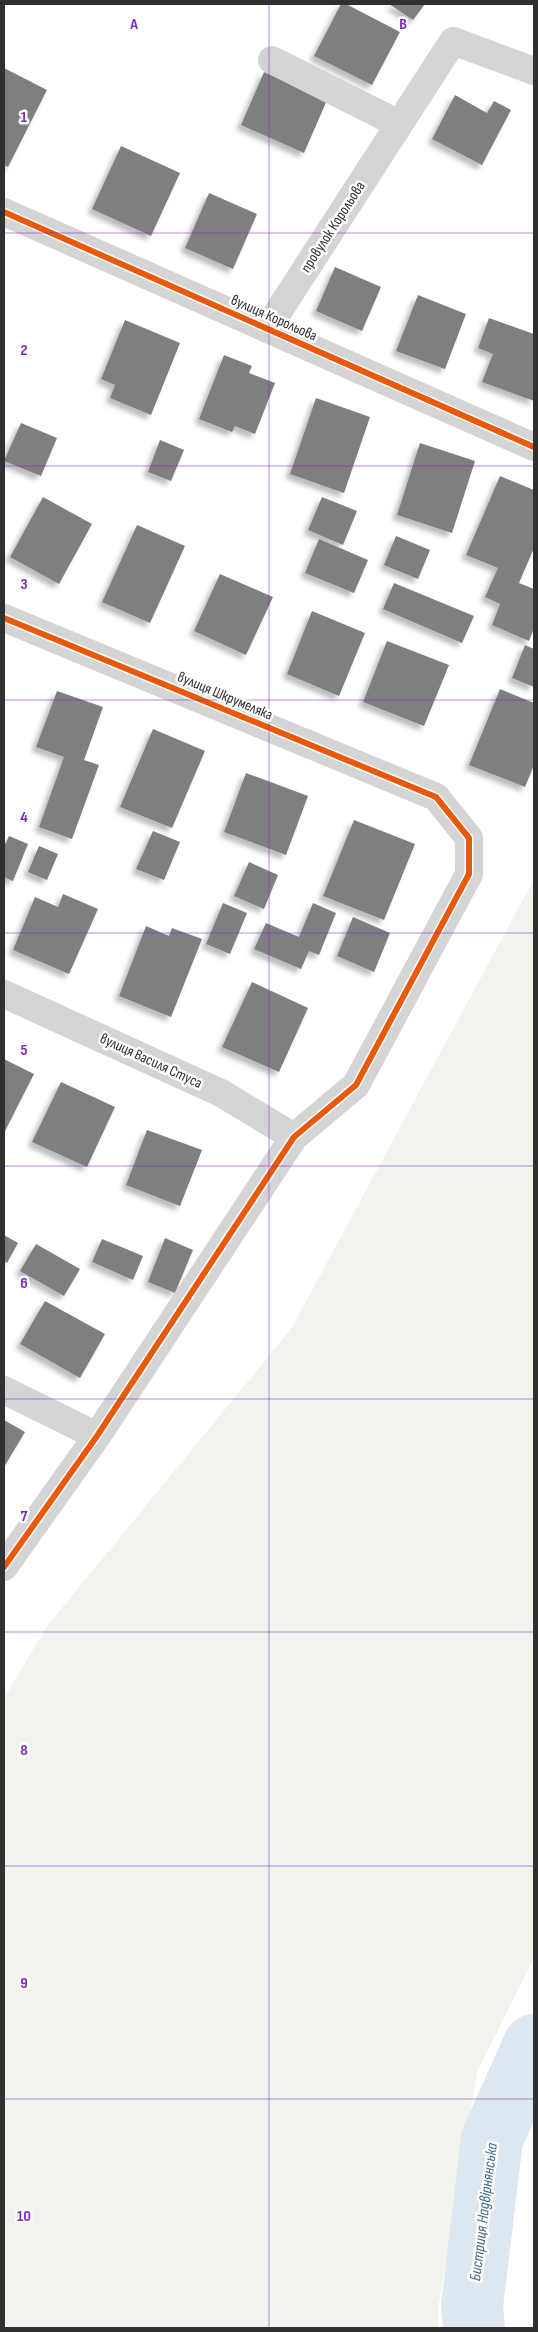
<svg xmlns="http://www.w3.org/2000/svg" width="538" height="2332" font-family="'Sofia Sans Condensed',sans-serif">
  <style>
    .green { fill: #f1f4ed }
    .lines { fill: none; stroke-linecap: round; stroke-linejoin: round }
    .river { stroke: #dde7f0; stroke-width: 62 }
    .building { fill: #7f7f7f; filter: url(#shadow) }
    .minor { stroke: #d4d4d4; stroke-width: 28 }
    .cycleway-casing { stroke: #fff; stroke-width: 9 }
    .cycleway { stroke: #e8590c; stroke-width: 6 }
    .grid { fill: none; stroke: #7b2cbf; stroke-width: 1; stroke-opacity: 0.55 }
    .labels { text-anchor: middle; dominant-baseline: central; stroke-width: 5; stroke-linejoin: round; paint-order: stroke }
    .street-label { font-size: 15px; fill: #303030; stroke: #fff }
    .water-label { font-size: 16px; font-style: italic; fill: #466c8a; stroke: #fff }
    .grid-label { font-size: 16px; text-anchor: middle; font-weight: bold; fill: #7b2cbf; stroke: #fff; stroke-width: 5; stroke-linejoin: round; paint-order: stroke }
  </style>
  <defs>
    <filter id="shadow"><feDropShadow dx="-4.5" dy="4.5" stdDeviation="2.5" flood-color="#0004"/></filter>
  </defs>
  <rect width="100%" height="100%" fill="#fff"/>
  <path class="green" d="M 534,879 L 534,1958 L 477,2072 L 438,2310 L 439,2328 L 4,2328 L 4,1698 L 47,1626 L 291,1329 Z"/>
  <g class="lines">
    <path class="river" d="M 474,2328 L 472,2306 L 492,2139 L 534,2045"/>
  </g>
  <path class="building" d="M 341,4 L 346,4 L 400,32 L 372,85 L 314,56 Z
    M 389,4 L 425,4 L 413,20 Z
    M 4,68 L 47,90 L 8,167 L 4,165 Z
    M 264,72 L 327,100 L 304,153 L 241,125 Z
    M 455,95 L 487,113 L 494,101 L 511,110 L 482,165 L 432,139 Z
    M 121,146 L 180,173 L 151,236 L 92,209 Z
    M 209,193 L 257,214 L 233,269 L 185,248 Z
    M 335,267 L 381,287 L 362,331 L 316,311 Z
    M 418,295 L 466,314 L 445,369 L 396,351 Z
    M 489,318 L 534,334 L 534,401 L 482,382 L 493,354 L 478,348 Z
    M 125,320 L 180,343 L 151,415 L 110,398 L 115,385 L 101,379 Z
    M 224,355 L 252,366 L 249,373 L 275,383 L 255,434 L 235,426 L 232,432 L 199,419 Z
    M 316,398 L 370,417 L 344,493 L 290,474 Z
    M 21,423 L 57,438 L 41,476 L 4,461 Z
    M 160,440 L 184,450 L 171,481 L 148,472 Z
    M 420,443 L 475,461 L 452,533 L 397,515 Z
    M 500,476 L 534,490 L 534,548 L 519,583 L 534,589 L 534,628 L 529,641 L 492,625 L 500,604 L 485,597 L 498,568 L 466,555 Z
    M 43,497 L 92,524 L 59,584 L 10,557 Z
    M 322,497 L 357,511 L 343,545 L 308,530 Z
    M 137,525 L 185,546 L 150,623 L 102,602 Z
    M 396,536 L 430,550 L 418,579 L 384,565 Z
    M 319,539 L 368,560 L 354,593 L 305,573 Z
    M 220,574 L 273,597 L 246,655 L 194,631 Z
    M 394,583 L 474,616 L 462,643 L 383,609 Z
    M 312,611 L 365,633 L 339,696 L 287,674 Z
    M 387,641 L 449,665 L 424,726 L 363,702 Z
    M 525,645 L 534,649 L 534,687 L 512,678 Z
    M 500,689 L 534,703 L 534,765 L 525,787 L 469,765 Z
    M 57,691 L 103,707 L 84,760 L 99,765 L 72,839 L 39,827 L 64,757 L 36,747 Z
    M 153,729 L 205,751 L 172,828 L 120,807 Z
    M 246,773 L 308,796 L 286,855 L 224,832 Z
    M 354,820 L 415,844 L 384,920 L 323,896 Z
    M 153,831 L 180,842 L 164,880 L 136,869 Z
    M 9,836 L 28,844 L 13,881 L 4,877 L 4,847 Z
    M 39,846 L 58,854 L 47,880 L 28,872 Z
    M 249,862 L 278,875 L 264,909 L 234,896 Z
    M 63,894 L 98,909 L 69,974 L 13,950 L 35,897 L 58,907 Z
    M 223,903 L 247,913 L 230,954 L 206,944 Z
    M 313,903 L 336,913 L 319,955 L 309,951 L 301,969 L 254,949 L 266,923 L 299,937 Z
    M 353,917 L 390,933 L 374,972 L 337,956 Z
    M 146,926 L 169,936 L 172,928 L 202,939 L 171,1017 L 119,996 Z
    M 252,982 L 308,1008 L 279,1072 L 222,1047 Z
    M 4,1059 L 34,1074 L 4,1133 Z
    M 61,1082 L 115,1107 L 87,1167 L 32,1142 Z
    M 147,1130 L 202,1150 L 180,1206 L 126,1185 Z
    M 4,1235 L 18,1243 L 7,1263 L 4,1261 Z
    M 165,1238 L 193,1250 L 175,1293 L 148,1282 Z
    M 102,1239 L 143,1256 L 133,1280 L 92,1262 Z
    M 36,1244 L 80,1269 L 64,1296 L 20,1271 Z
    M 45,1301 L 105,1334 L 80,1378 L 20,1344 Z
    M 4,1420 L 25,1432 L 4,1467 Z"/>
  <g class="lines">
    <path class="minor" d="M 272,60 L 399,124
      M 4,212 L 534,447
      M 267,329 L 453,41 L 534,71
      M 4,618 L 436,797 L 469,838 L 469,874 L 356,1085 L 294,1137 L 97,1436 L 4,1567
      M 4,994 L 221,1093 L 294,1137
      M 4,1390 L 97,1436"/>
    <defs>
      <path id="cycleway" d="M 4,212 L 534,447
        M 4,618 L 436,797 L 469,838 L 469,874 L 356,1085 L 294,1137 L 97,1436 L 4,1567"/>
    </defs>
    <use href="#cycleway" class="cycleway-casing"/>
    <use href="#cycleway" class="cycleway"/>
  </g>
  <path class="grid" d="M 269,4 L 269,2328M 4,233 L 534,233M 4,466 L 534,466M 4,700 L 534,700M 4,933 L 534,933M 4,1166 L 534,1166M 4,1399 L 534,1399M 4,1632 L 534,1632M 4,1866 L 534,1866M 4,2099 L 534,2099"/>
  <g class="labels">
    <g class="street-label">
      <text transform="translate(333 227) rotate(-57)">провулок Корольова</text>
      <text transform="translate(274 318) rotate(24)">вулиця Корольова</text>
      <text transform="translate(225 696) rotate(23)">вулиця Шкрумеляка</text>
      <text transform="translate(151 1061) rotate(25)">вулиця Василя Стуса</text>
    </g>
    <g class="water-label">
      <text transform="translate(484 2212) rotate(-83)">Бистриця Надвірнянська</text>
    </g>
  </g>
  <g class="grid-label">
    <text x="134" y="29">A</text>
    <text x="403" y="29">B</text>
    <text x="24" y="122">1</text>
    <text x="24" y="355">2</text>
    <text x="24" y="589">3</text>
    <text x="24" y="822">4</text>
    <text x="24" y="1055">5</text>
    <text x="24" y="1288">6</text>
    <text x="24" y="1521">7</text>
    <text x="24" y="1755">8</text>
    <text x="24" y="1988">9</text>
    <text x="24" y="2221">10</text>
  </g>
  <rect width="538" height="2332" fill="none" stroke="#303030" stroke-width="10"/>
</svg>
